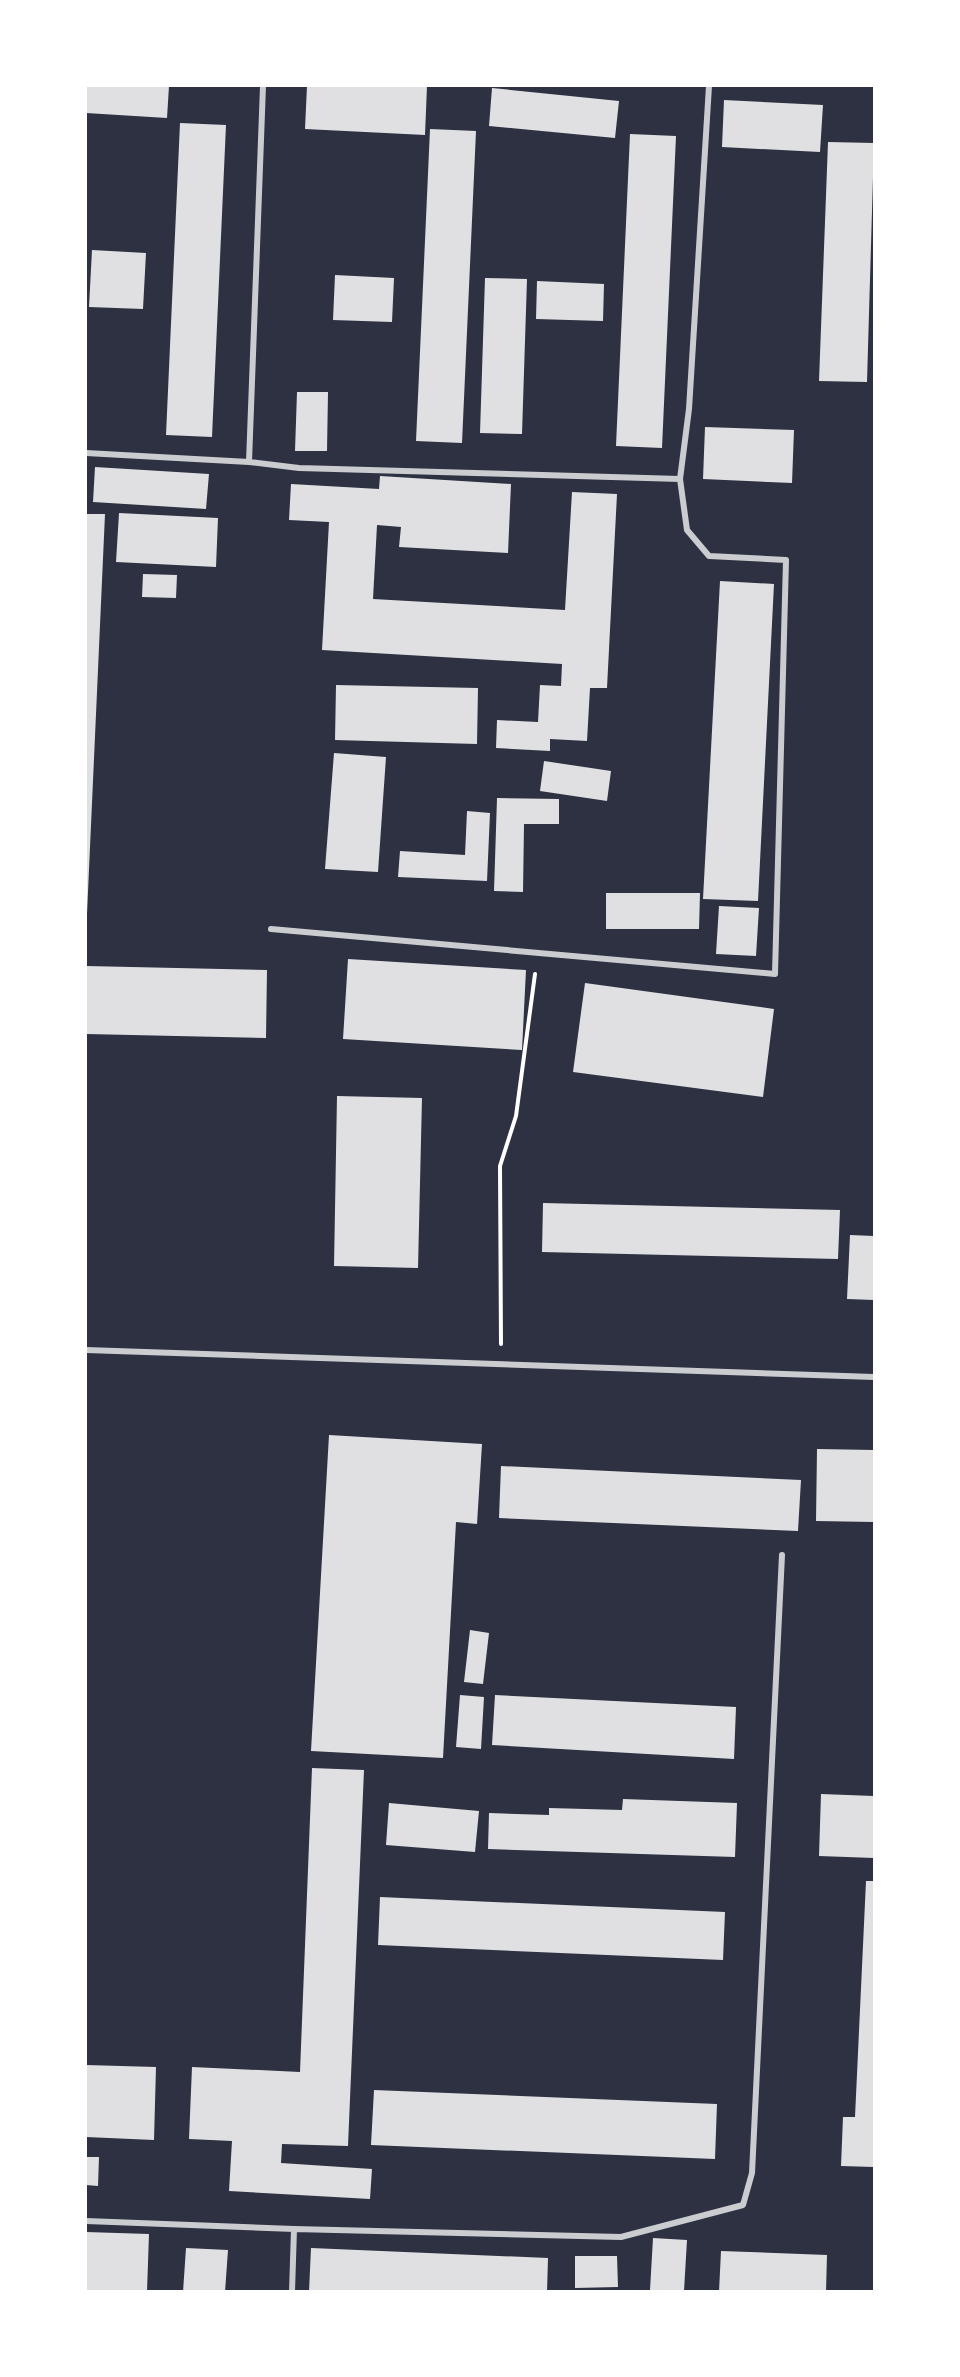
<svg xmlns="http://www.w3.org/2000/svg" width="960" height="2377" font-family="'Fira Sans Condensed',sans-serif">
  <style>
    .building { fill: #e0e0e3 }
    .lines { fill: none; stroke-linecap: round; stroke-linejoin: round }
    .path { stroke: #fff; stroke-width: 4 }
    .minor { stroke: #caccd0; stroke-width: 6 }
  </style>
  <rect width="100%" height="100%" fill="#2d3142"/>
  <path class="building" d="M 86,86 L 169,86 L 167,118 L 86,113 Z
    M 307,86 L 427,86 L 425,135 L 305,129 Z
    M 492,88 L 619,101 L 615,138 L 489,126 Z
    M 724,100 L 823,105 L 820,152 L 722,147 Z
    M 180,123 L 226,125 L 212,437 L 166,435 Z
    M 430,129 L 476,131 L 462,443 L 416,441 Z
    M 630,134 L 676,136 L 662,448 L 616,446 Z
    M 828,142 L 874,143 L 867,382 L 819,381 Z
    M 92,250 L 146,253 L 143,309 L 89,307 Z
    M 335,275 L 394,278 L 392,322 L 333,320 Z
    M 485,278 L 527,279 L 522,434 L 480,433 Z
    M 537,281 L 604,284 L 603,321 L 536,319 Z
    M 297,392 L 328,392 L 327,451 L 295,451 Z
    M 705,427 L 794,430 L 792,483 L 703,479 Z
    M 95,467 L 209,474 L 206,509 L 93,502 Z
    M 380,476 L 511,484 L 508,553 L 399,547 L 401,527 L 377,525 L 373,599 L 565,610 L 572,492 L 617,494 L 607,688 L 590,688 L 587,741 L 550,739 L 550,751 L 496,748 L 497,720 L 538,722 L 540,685 L 561,686 L 562,664 L 322,650 L 329,522 L 289,520 L 291,484 L 379,489 Z
    M 119,513 L 218,518 L 216,567 L 116,562 Z
    M 86,514 L 105,514 L 87,914 L 86,914 Z
    M 143,574 L 177,575 L 176,598 L 142,597 Z
    M 720,581 L 774,584 L 758,901 L 703,899 Z
    M 336,685 L 478,688 L 477,744 L 335,740 Z
    M 334,753 L 386,757 L 378,872 L 325,869 Z
    M 544,761 L 611,771 L 607,801 L 540,791 Z
    M 497,798 L 559,799 L 559,824 L 524,824 L 523,892 L 494,891 Z
    M 467,811 L 490,813 L 487,881 L 398,877 L 400,851 L 465,855 Z
    M 606,893 L 700,893 L 699,929 L 606,929 Z
    M 719,906 L 759,908 L 756,956 L 716,954 Z
    M 348,959 L 526,970 L 522,1050 L 343,1039 Z
    M 86,966 L 267,970 L 266,1038 L 86,1034 Z
    M 585,983 L 774,1009 L 763,1097 L 573,1072 Z
    M 337,1096 L 422,1098 L 418,1268 L 334,1266 Z
    M 543,1203 L 840,1210 L 838,1259 L 542,1252 Z
    M 850,1235 L 874,1236 L 874,1300 L 847,1299 Z
    M 329,1435 L 482,1444 L 477,1524 L 456,1522 L 443,1758 L 311,1751 Z
    M 817,1449 L 874,1450 L 874,1522 L 816,1521 Z
    M 501,1466 L 801,1480 L 798,1531 L 499,1518 Z
    M 470,1630 L 489,1633 L 483,1684 L 464,1682 Z
    M 460,1695 L 484,1697 L 481,1749 L 456,1747 Z
    M 495,1695 L 736,1707 L 734,1759 L 492,1745 Z
    M 312,1768 L 364,1770 L 348,2146 L 282,2144 L 281,2163 L 372,2169 L 370,2199 L 229,2191 L 232,2141 L 189,2139 L 192,2067 L 300,2072 Z
    M 821,1794 L 874,1796 L 874,1858 L 819,1856 Z
    M 623,1799 L 737,1803 L 735,1857 L 488,1849 L 489,1813 L 549,1815 L 549,1808 L 622,1810 Z
    M 389,1803 L 479,1811 L 475,1852 L 386,1845 Z
    M 866,1881 L 874,1881 L 874,2167 L 841,2166 L 843,2117 L 855,2117 Z
    M 380,1897 L 725,1912 L 723,1960 L 378,1945 Z
    M 86,2065 L 156,2067 L 154,2140 L 86,2137 Z
    M 374,2090 L 717,2104 L 715,2159 L 371,2145 Z
    M 86,2157 L 99,2157 L 98,2186 L 86,2185 Z
    M 86,2232 L 149,2234 L 147,2292 L 86,2292 Z
    M 653,2238 L 687,2240 L 684,2291 L 650,2290 Z
    M 186,2248 L 228,2250 L 225,2292 L 183,2292 Z
    M 311,2248 L 548,2258 L 547,2292 L 309,2292 Z
    M 721,2251 L 827,2255 L 826,2292 L 719,2292 Z
    M 575,2256 L 617,2256 L 618,2287 L 575,2288 Z"/>
  <g class="lines">
    <path class="path" d="M 501,1344 L 500,1166 L 516,1116 L 535,974"/>
    <path class="minor" d="M 86,453 L 249,462 L 299,468 L 680,479
      M 249,462 L 263,86
      M 271,929 L 775,974 L 786,560 L 709,556 L 687,530 L 680,479 L 689,409 L 709,86
      M 86,1350 L 874,1377
      M 86,2221 L 294,2229 L 621,2237 L 743,2205 L 752,2173 L 782,1555
      M 292,2292 L 294,2229"/>
  </g>
  <rect width="960" height="2377" fill="none" stroke="#ffffff" stroke-width="174"/>
</svg>
